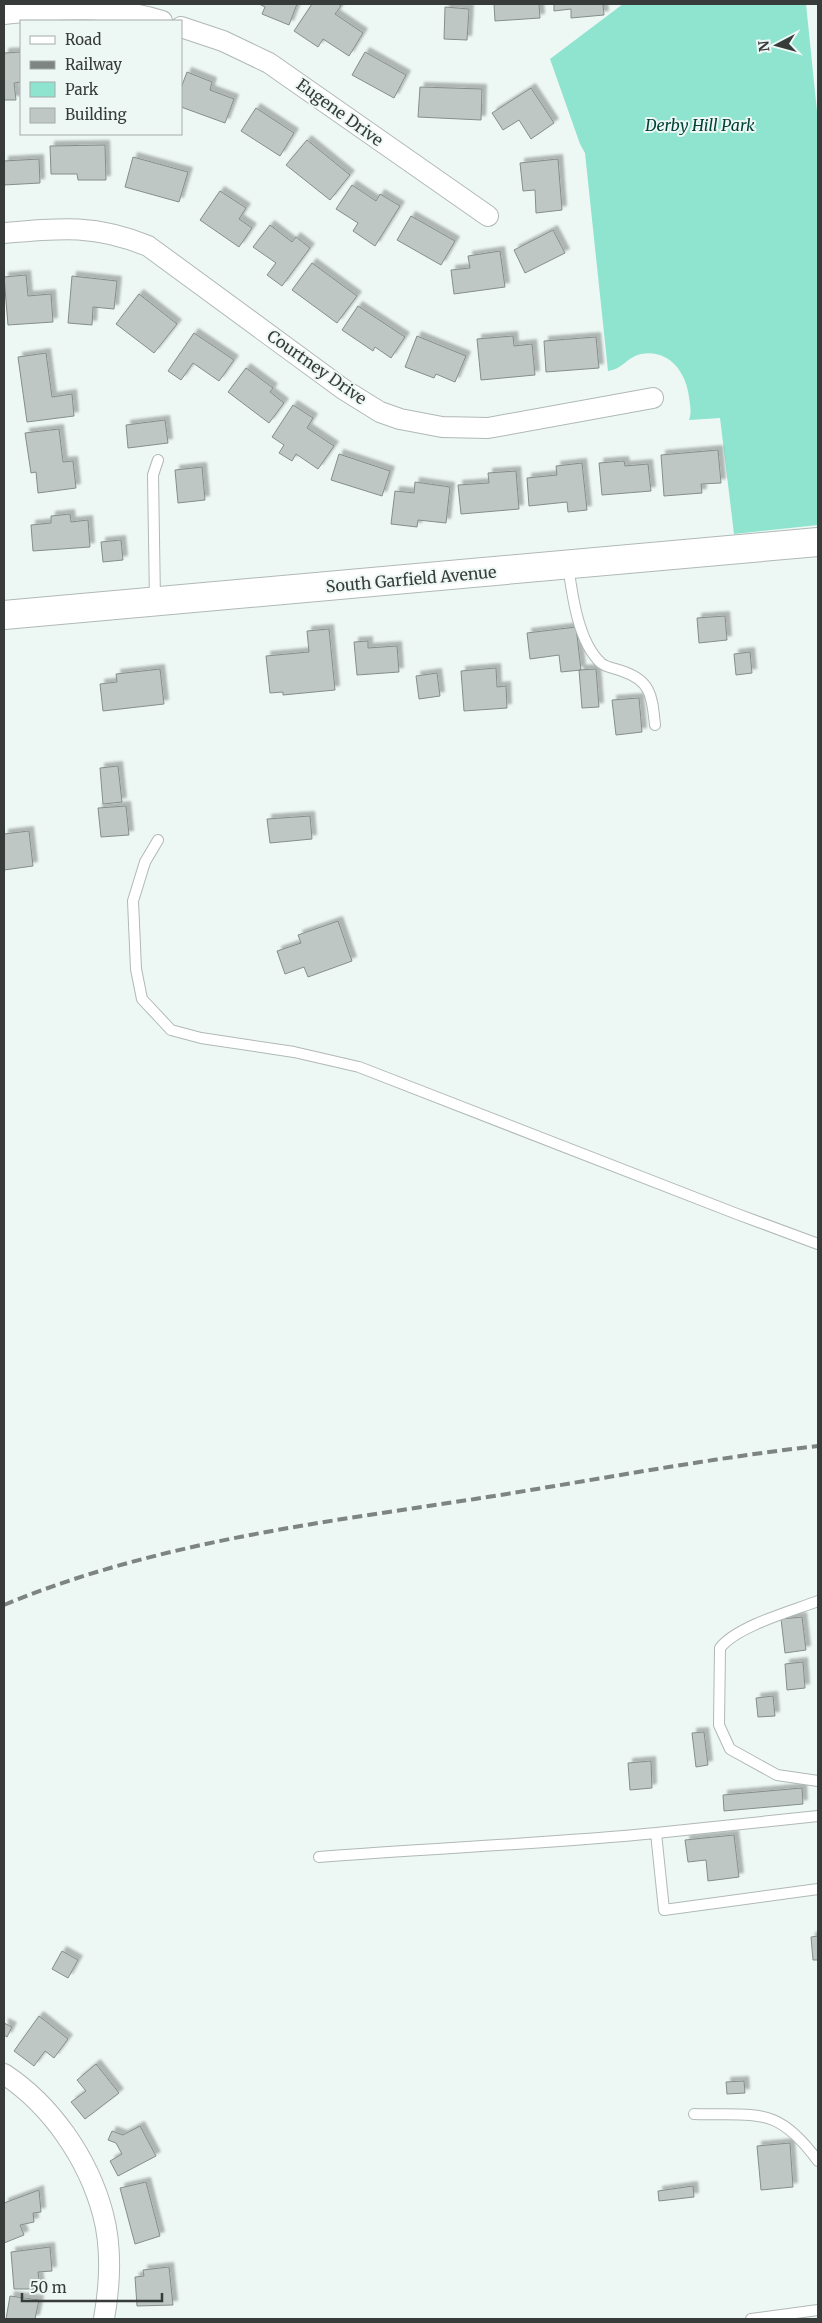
<svg xmlns="http://www.w3.org/2000/svg" width="822" height="2323" font-family="Merriweather,serif">
  <style>
    .green { fill: #8fe4cf }
    .building { fill: #bec7c4; stroke: #858e8c; filter: url(#shadow) }
    .lines { fill: none; stroke-linecap: round; stroke-linejoin: round }
    .lane-casing { stroke: #b0b9b7; stroke-width: 12 }
    .street-casing { stroke: #b0b9b7; stroke-width: 22 }
    .secondary-casing { stroke: #b0b9b7; stroke-width: 30 }
    .lane { stroke: #fff; stroke-width: 10 }
    .street { stroke: #fff; stroke-width: 20 }
    .secondary { stroke: #fff; stroke-width: 28 }
    .rail { stroke: #7e8482; stroke-width: 4; stroke-dasharray: 10 5; stroke-linecap: butt }
    .labels { text-anchor: middle; dominant-baseline: central; stroke-width: 4; stroke-linejoin: round; paint-order: stroke }
    .street-label { font-size: 16px; fill: #373b3a; stroke: #edf7f4 }
    .park-label { font-size: 16px; font-style: italic; fill: #004237; stroke: #edf7f4 }
  </style>
  <defs>
    <filter id="shadow"><feDropShadow dx="4.5" dy="-4.5" stdDeviation="1" flood-color="#0004"/></filter>
  </defs>
  <rect width="100%" height="100%" fill="#edf7f4"/>
  <path class="green" d="M 623,4 L 806,4 L 818,121 L 818,525 L 734,534 L 720,418 L 689,420 C 692,412 690,405 689,397 C 686,372 669,349 641,354 C 627,357 623,369 608,371 L 585,153 L 580,144 L 550,59 Z"/>
  <path class="building" d="M 259,4 L 297,4 L 289,25 L 262,14 L 265,7 Z
    M 312,4 L 338,4 L 341,6 L 335,14 L 363,33 L 349,56 L 323,39 L 318,47 L 294,31 Z
    M 494,4 L 539,4 L 540,18 L 495,21 Z
    M 554,4 L 615,4 L 603,5 L 604,15 L 571,18 L 571,9 L 554,11 Z
    M 445,7 L 469,9 L 467,40 L 444,39 Z
    M 21,52 L 21,82 L 14,83 L 16,100 L 4,100 L 4,53 Z
    M 365,52 L 406,75 L 394,98 L 352,75 Z
    M 187,72 L 212,82 L 210,90 L 234,99 L 225,123 L 181,107 L 181,88 Z
    M 420,87 L 482,89 L 481,120 L 418,117 Z
    M 531,88 L 554,123 L 531,139 L 519,120 L 503,130 L 492,113 Z
    M 256,108 L 294,133 L 280,156 L 241,131 Z
    M 307,140 L 350,175 L 330,200 L 286,165 Z
    M 105,145 L 106,180 L 78,180 L 77,174 L 51,174 L 50,146 Z
    M 133,157 L 188,172 L 179,202 L 125,187 Z
    M 39,159 L 40,183 L 4,185 L 4,161 Z
    M 558,159 L 562,210 L 536,213 L 535,190 L 523,191 L 520,163 Z
    M 352,185 L 376,201 L 380,194 L 400,206 L 375,246 L 353,231 L 358,223 L 336,209 Z
    M 220,191 L 246,208 L 239,219 L 252,228 L 239,247 L 200,220 Z
    M 411,216 L 455,241 L 441,265 L 397,240 Z
    M 270,225 L 292,242 L 296,237 L 310,248 L 282,286 L 267,275 L 276,263 L 253,247 Z
    M 553,230 L 565,253 L 525,273 L 514,250 Z
    M 500,251 L 505,287 L 454,294 L 451,270 L 470,268 L 468,256 Z
    M 312,263 L 357,296 L 337,323 L 292,290 Z
    M 26,275 L 28,296 L 51,294 L 53,322 L 8,325 L 4,277 Z
    M 72,276 L 117,281 L 114,309 L 93,307 L 92,325 L 68,323 Z
    M 139,294 L 177,324 L 154,353 L 116,324 Z
    M 358,306 L 405,337 L 391,358 L 375,347 L 373,351 L 342,330 Z
    M 194,333 L 234,360 L 219,381 L 193,363 L 181,380 L 168,371 Z
    M 417,336 L 466,356 L 455,382 L 436,374 L 434,378 L 405,367 Z
    M 513,336 L 514,346 L 532,344 L 535,375 L 481,380 L 477,339 Z
    M 596,337 L 599,368 L 546,372 L 544,341 Z
    M 46,353 L 52,397 L 72,394 L 74,416 L 27,422 L 18,357 Z
    M 246,368 L 273,388 L 270,392 L 284,403 L 269,423 L 228,392 Z
    M 293,405 L 313,418 L 307,428 L 334,446 L 318,469 L 296,454 L 292,461 L 279,453 L 284,445 L 272,437 Z
    M 165,420 L 168,443 L 128,448 L 126,425 Z
    M 59,429 L 63,462 L 73,461 L 76,488 L 38,493 L 36,472 L 31,473 L 25,433 Z
    M 718,450 L 721,483 L 701,484 L 702,493 L 664,496 L 661,455 Z
    M 339,454 L 390,471 L 382,496 L 331,480 Z
    M 624,461 L 625,466 L 648,464 L 651,491 L 602,495 L 599,463 Z
    M 582,463 L 587,510 L 568,512 L 567,502 L 529,506 L 527,478 L 557,475 L 556,466 Z
    M 202,467 L 205,500 L 178,503 L 175,470 Z
    M 516,471 L 519,509 L 461,514 L 458,485 L 489,483 L 488,473 Z
    M 415,482 L 450,487 L 446,523 L 418,520 L 417,527 L 391,524 L 395,491 L 414,493 Z
    M 70,514 L 71,522 L 88,520 L 90,547 L 33,551 L 31,525 L 51,523 L 51,516 Z
    M 121,540 L 123,560 L 103,562 L 101,542 Z
    M 725,616 L 727,640 L 699,643 L 697,618 Z
    M 576,627 L 581,670 L 561,672 L 559,655 L 530,659 L 527,633 Z
    M 329,629 L 335,690 L 283,695 L 283,692 L 270,693 L 266,656 L 309,652 L 307,631 Z
    M 368,641 L 368,648 L 397,646 L 399,672 L 357,675 L 354,642 Z
    M 750,652 L 752,673 L 736,675 L 734,654 Z
    M 496,668 L 497,687 L 506,686 L 507,708 L 464,711 L 461,671 Z
    M 160,669 L 164,704 L 103,711 L 100,684 L 117,682 L 116,674 Z
    M 596,669 L 599,707 L 582,708 L 579,670 Z
    M 437,673 L 440,696 L 419,699 L 416,676 Z
    M 639,698 L 642,732 L 616,735 L 612,700 Z
    M 118,766 L 122,802 L 103,804 L 100,768 Z
    M 126,806 L 129,835 L 101,837 L 98,808 Z
    M 310,816 L 312,839 L 270,843 L 267,819 Z
    M 29,831 L 33,866 L 4,870 L 4,834 Z
    M 338,921 L 352,961 L 308,977 L 304,967 L 285,974 L 277,951 L 301,943 L 298,935 Z
    M 802,1617 L 806,1650 L 785,1653 L 781,1619 Z
    M 803,1662 L 805,1688 L 787,1690 L 785,1664 Z
    M 773,1696 L 775,1716 L 758,1717 L 756,1698 Z
    M 704,1732 L 708,1765 L 696,1767 L 692,1733 Z
    M 651,1761 L 652,1788 L 630,1790 L 628,1763 Z
    M 802,1788 L 803,1804 L 724,1811 L 723,1795 Z
    M 734,1835 L 739,1877 L 708,1881 L 706,1860 L 688,1862 L 685,1840 Z
    M 818,1936 L 818,1960 L 813,1960 L 811,1937 Z
    M 62,1951 L 78,1960 L 68,1978 L 52,1969 Z
    M 39,2016 L 68,2039 L 54,2058 L 45,2051 L 34,2066 L 14,2051 Z
    M 4,2023 L 12,2027 L 7,2037 L 4,2035 Z
    M 96,2064 L 119,2093 L 85,2119 L 71,2102 L 86,2091 L 77,2080 Z
    M 744,2081 L 745,2093 L 727,2094 L 726,2082 Z
    M 140,2126 L 156,2156 L 118,2176 L 110,2161 L 122,2154 L 116,2143 L 108,2140 L 112,2131 L 123,2135 Z
    M 790,2143 L 793,2187 L 761,2190 L 757,2146 Z
    M 146,2182 L 160,2236 L 135,2244 L 120,2188 Z
    M 693,2186 L 694,2197 L 659,2201 L 658,2191 Z
    M 39,2190 L 41,2212 L 33,2213 L 34,2222 L 20,2225 L 24,2235 L 4,2243 L 4,2203 Z
    M 50,2247 L 52,2271 L 38,2272 L 40,2289 L 14,2289 L 11,2252 Z
    M 169,2267 L 173,2305 L 137,2306 L 135,2277 L 144,2276 L 143,2270 Z
    M 10,2296 L 39,2300 L 35,2319 L 6,2319 Z"/>
  <g class="lines">
    <defs>
      <path id="lane" d="M 568,565 C 572,594 578,642 601,663 C 607,668 615,668 622,671 C 652,681 652,697 655,725
        M 155,601 L 153,475 L 158,460
        M 158,840 L 145,862 L 133,901 L 136,969 L 142,999 L 171,1030 L 201,1038 L 294,1052 L 359,1067 L 737,1214 L 818,1244
        M 818,1601 C 792,1611 737,1626 720,1648 L 719,1725 L 730,1749 L 777,1775 L 818,1781
        M 818,1816 L 656,1833 L 664,1910 L 818,1889
        M 319,1857 C 431,1848 544,1844 656,1833
        M 694,2114 C 758,2116 777,2105 818,2161
        M 751,2319 L 818,2310"/>
      <path id="street" d="M 4,14 C 56,9 112,5 162,21
        M 181,27 L 223,41 L 269,63 L 488,216
        M 4,233 C 59,228 95,224 148,246 L 343,389 L 380,412 L 400,419 L 442,427 L 488,428 L 653,398
        M 4,2074 C 51,2105 88,2158 103,2214 C 112,2248 110,2285 104,2319"/>
      <path id="secondary" d="M 4,615 L 818,542"/>
    </defs>
    <use href="#lane" class="lane-casing"/>
    <use href="#street" class="street-casing"/>
    <use href="#secondary" class="secondary-casing"/>
    <use href="#lane" class="lane"/>
    <use href="#street" class="street"/>
    <use href="#secondary" class="secondary"/>
    <path class="rail" d="M 4,1605 C 153,1543 317,1523 475,1499 C 590,1481 703,1459 818,1446"/>
  </g>
  <g class="labels">
    <g class="street-label">
      <text transform="translate(340 112) rotate(36)">Eugene Drive</text>
      <text transform="translate(317 367) rotate(35)">Courtney Drive</text>
      <text transform="translate(411 579) rotate(-5)">South Garfield Avenue</text>
    </g>
    <g class="park-label">
      <text x="700" y="125">Derby Hill Park</text>
    </g>
  </g>
  <rect width="822" height="2323" fill="none" stroke="#373b3a" stroke-width="10"/>
  <rect x="20" y="20" width="162" height="115" fill="#edf7f4" stroke="#a4acaa"/>
  <rect x="30" y="36" width="25" height="8" fill="#ffffff" stroke="#a4acaa"/>
  <text x="65" y="45" font-size="15" fill="#373b3a">Road</text>
  <rect x="30" y="61" width="25" height="8" fill="#7e8482" stroke="#a4acaa"/>
  <text x="65" y="70" font-size="15" fill="#373b3a">Railway</text>
  <rect x="30" y="82" width="25" height="15" fill="#8fe4cf" stroke="#a4acaa"/>
  <text x="65" y="95" font-size="15" fill="#373b3a">Park</text>
  <rect x="30" y="108" width="25" height="15" fill="#bec7c4" stroke="#a4acaa"/>
  <text x="65" y="120" font-size="15" fill="#373b3a">Building</text>
  <g transform="translate(777 45) rotate(264)" stroke="#edf7f4" stroke-width="4" paint-order="stroke">
  <path d="M0-4L9 19L0 12L-9 19Z" fill="#373b3a"/>
  <text y="-8" font-size="14" font-weight="bold" text-anchor="middle" fill="#373b3a">N</text>
  </g>
  <path d="M22 2293v8h140v-8" fill="none" stroke="#373b3a" stroke-width="2.5"/>
  <text x="30" y="2293" font-size="15" fill="#373b3a" stroke="#edf7f4" stroke-width="4" paint-order="stroke">50 m</text>
</svg>
